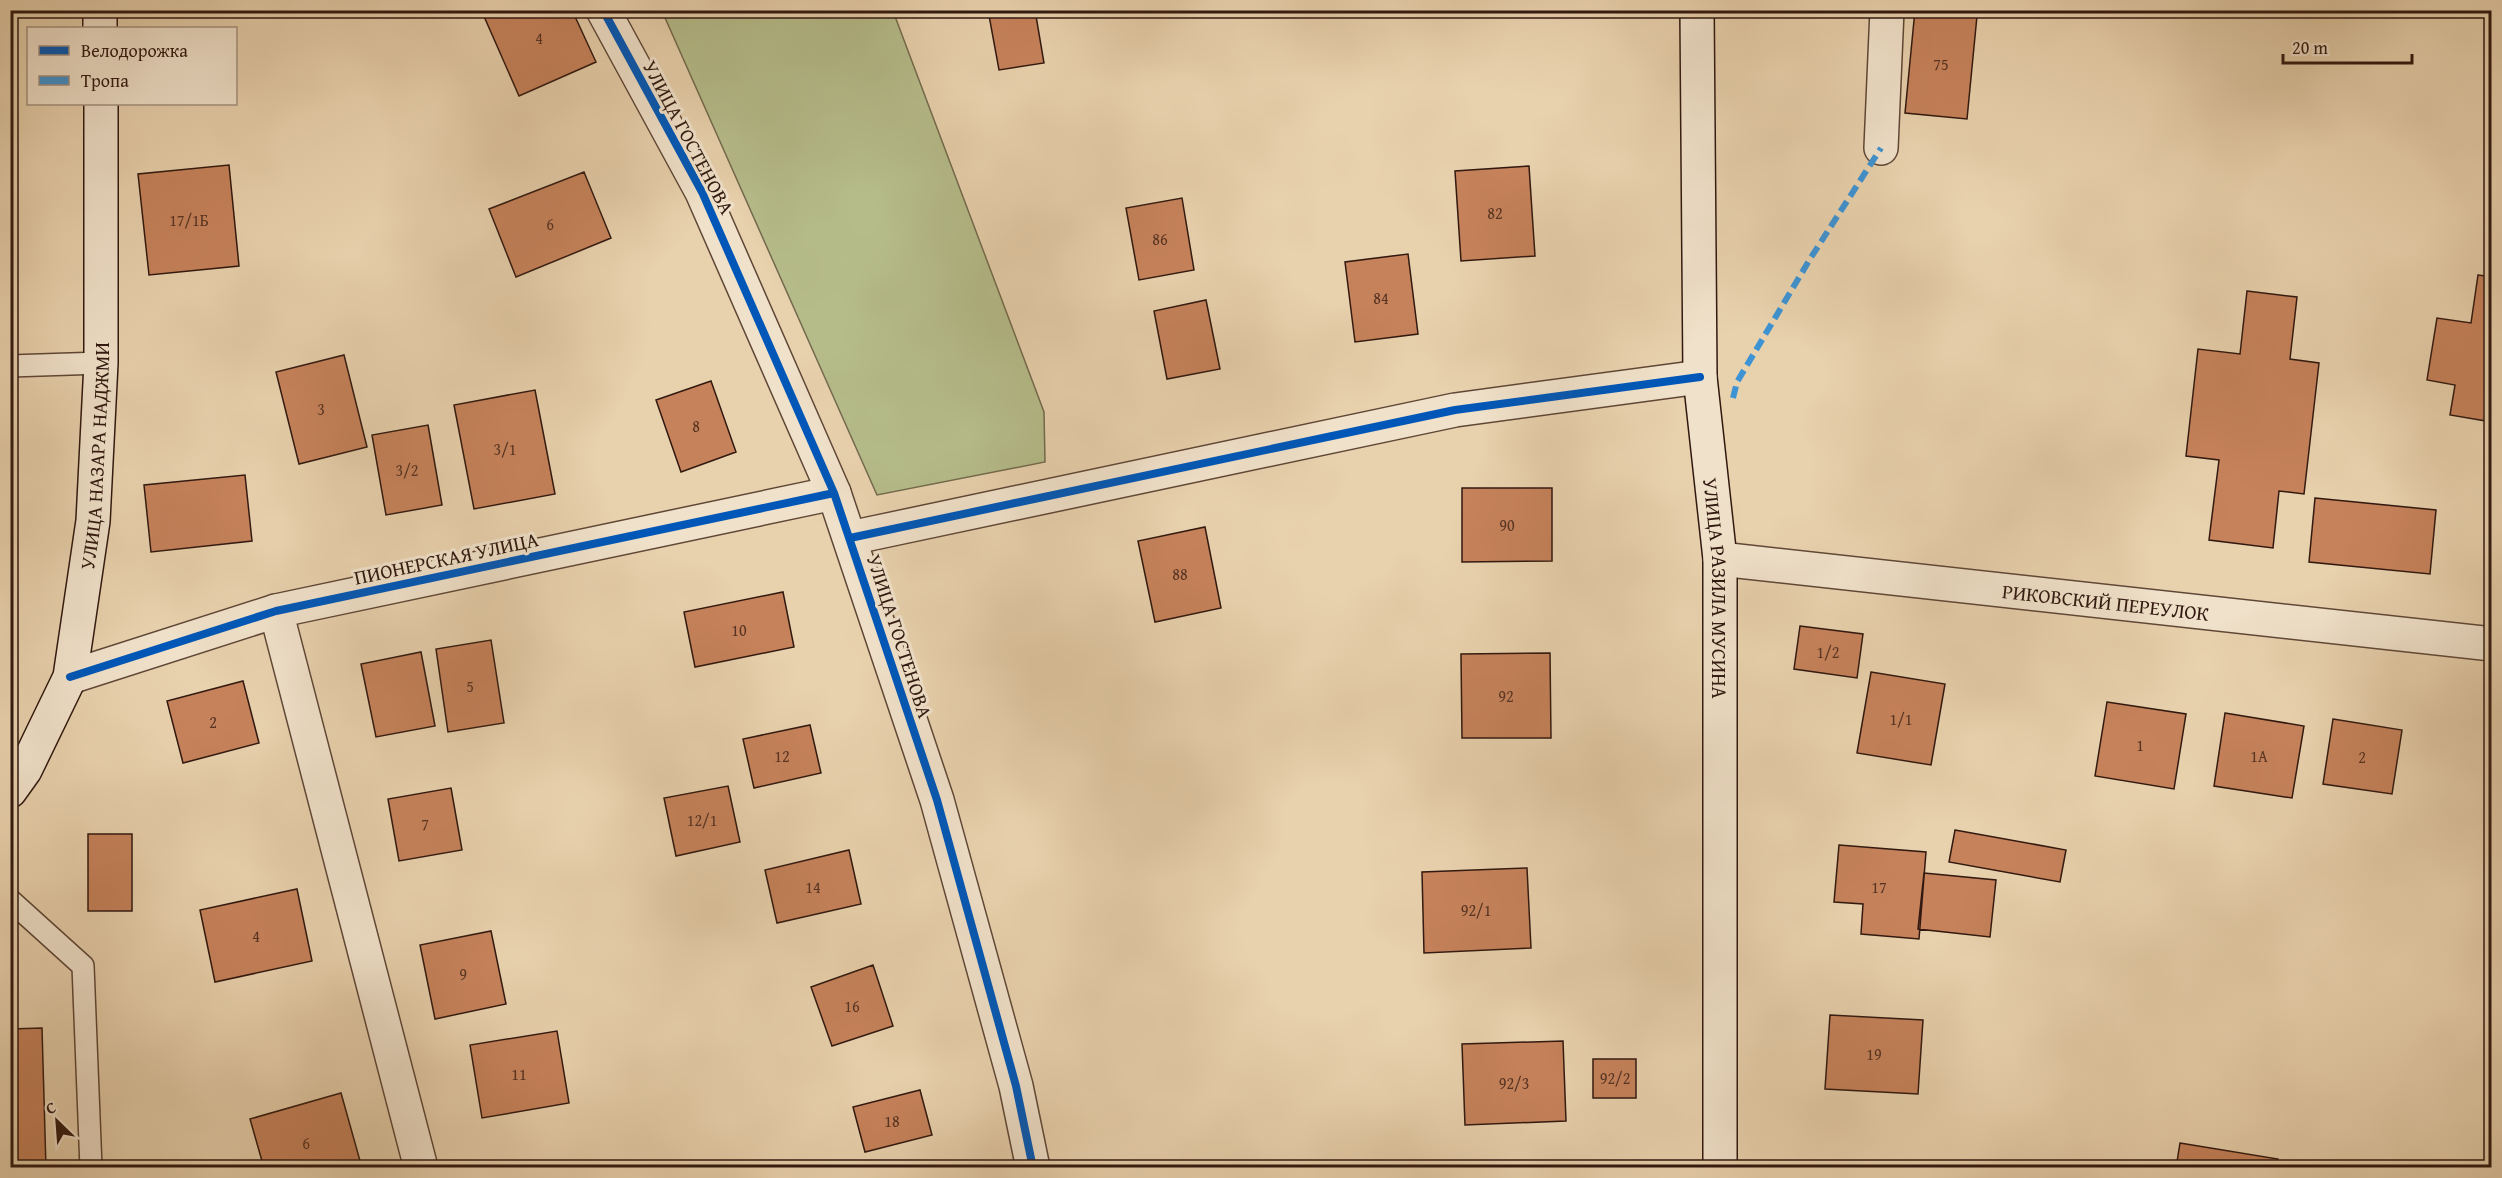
<svg xmlns="http://www.w3.org/2000/svg" width="2502" height="1178" font-family="'Gentium Book Plus',serif">
  <style>
    .green { fill: #b5bc8a; stroke: #736a4d; stroke-width: 1.5 }
    .building { fill: #c6825b; stroke: #311910; stroke-width: 1.5 }
    .lines { fill: none; stroke-linecap: round; stroke-linejoin: round }
    .lane-casing { stroke: #5f4737; stroke-width: 24 }
    .street-casing { stroke: #5f4737; stroke-width: 36 }
    .secondary-casing { stroke: #311910; stroke-width: 36 }
    .lane { stroke: #f0e1ca; stroke-width: 21 }
    .street { stroke: #f0e1ca; stroke-width: 33 }
    .secondary { stroke: #f0e1ca; stroke-width: 33 }
    .quiet { stroke: #3d93d3; stroke-width: 6; stroke-dasharray: 12 6; stroke-linecap: butt }
    .cycleway-casing { stroke: #f0e1ca; stroke-width: 11 }
    .cycleway { stroke: #0057b8; stroke-width: 8 }
    .labels { text-anchor: middle; dominant-baseline: central; stroke-width: 6; stroke-linejoin: round; paint-order: stroke }
    .number-label { font-size: 16px; fill: #563323 }
    .street-label { font-size: 20px; fill: #311910; stroke: #f0e1ca }
  </style>
  <rect width="100%" height="100%" fill="#e8d1ad"/>
  <filter id="stains"><feTurbulence type="fractalNoise" baseFrequency=".00333" numOctaves="4"/><feColorMatrix values="0 0 0 0 .2 0 0 0 0 .09 0 0 0 0 .02 0 0 0 .5 -.17"/></filter>
  <radialGradient id="worn" r=".72"><stop offset=".6" stop-color="#630" stop-opacity="0"/><stop offset="1" stop-color="#630" stop-opacity=".3"/></radialGradient>
  <path class="green" d="M 662,11 L 893,11 L 1044,412 L 1045,462 L 877,495 Z"/>
  <path class="building" d="M 491,10 L 572,10 L 596,62 L 519,96 L 483,14 Z
    M 988,10 L 1035,10 L 1044,63 L 999,70 Z
    M 1915,10 L 1977,16 L 1967,119 L 1905,113 Z
    M 229,165 L 239,266 L 149,275 L 138,174 Z
    M 1529,166 L 1535,256 L 1461,261 L 1455,171 Z
    M 584,172 L 611,238 L 516,277 L 489,209 Z
    M 1182,198 L 1194,270 L 1139,280 L 1126,208 Z
    M 1408,254 L 1418,334 L 1355,342 L 1345,262 Z
    M 2478,275 L 2492,277 L 2492,422 L 2450,415 L 2455,385 L 2427,380 L 2437,318 L 2471,323 Z
    M 2247,291 L 2297,297 L 2290,359 L 2319,363 L 2304,494 L 2279,491 L 2273,548 L 2209,540 L 2219,460 L 2186,456 L 2198,349 L 2240,354 Z
    M 1206,300 L 1220,369 L 1167,379 L 1154,311 Z
    M 344,355 L 367,447 L 299,464 L 276,372 Z
    M 711,381 L 736,452 L 681,472 L 656,400 Z
    M 535,390 L 555,494 L 474,509 L 454,405 Z
    M 428,425 L 442,505 L 386,515 L 372,435 Z
    M 245,475 L 252,541 L 151,552 L 144,485 Z
    M 1462,488 L 1552,488 L 1552,561 L 1462,562 Z
    M 2315,498 L 2436,510 L 2430,574 L 2309,562 Z
    M 1205,527 L 1221,608 L 1155,622 L 1138,541 Z
    M 783,592 L 794,647 L 695,667 L 684,612 Z
    M 1800,626 L 1863,634 L 1857,678 L 1794,669 Z
    M 491,640 L 504,723 L 448,732 L 436,649 Z
    M 421,652 L 435,726 L 376,737 L 361,664 Z
    M 1550,653 L 1551,738 L 1462,738 L 1461,654 Z
    M 1871,672 L 1945,684 L 1931,765 L 1857,753 Z
    M 243,681 L 259,743 L 183,763 L 167,701 Z
    M 2107,702 L 2186,714 L 2174,789 L 2095,776 Z
    M 2225,713 L 2304,726 L 2292,798 L 2214,786 Z
    M 2333,719 L 2402,730 L 2392,794 L 2323,784 Z
    M 810,725 L 821,773 L 754,788 L 743,739 Z
    M 728,786 L 740,842 L 676,856 L 664,798 Z
    M 451,788 L 462,850 L 399,861 L 388,799 Z
    M 1955,830 L 2066,850 L 2060,882 L 1949,862 Z
    M 88,834 L 132,834 L 132,911 L 88,911 Z
    M 1839,845 L 1926,852 L 1919,939 L 1861,934 L 1863,904 L 1834,902 Z
    M 849,850 L 861,904 L 777,923 L 765,870 Z
    M 1527,868 L 1531,948 L 1424,953 L 1422,872 Z
    M 1924,873 L 1996,880 L 1990,937 L 1918,929 Z
    M 297,889 L 312,961 L 215,982 L 200,910 Z
    M 491,931 L 506,1004 L 435,1019 L 420,945 Z
    M 873,965 L 893,1026 L 832,1046 L 811,987 Z
    M 1830,1015 L 1923,1020 L 1918,1094 L 1825,1089 Z
    M 42,1028 L 46,1168 L 10,1168 L 10,1029 Z
    M 557,1031 L 569,1103 L 482,1118 L 470,1045 Z
    M 1563,1041 L 1566,1121 L 1465,1125 L 1462,1044 Z
    M 1593,1059 L 1636,1059 L 1636,1098 L 1593,1098 Z
    M 920,1090 L 932,1135 L 865,1152 L 853,1107 Z
    M 341,1093 L 362,1168 L 264,1168 L 250,1119 Z
    M 2180,1143 L 2278,1159 L 2276,1168 L 2176,1168 Z"/>
  <g class="lines">
    <defs>
      <path id="lane" d="M 10,366 L 101,363
        M 10,900 L 83,966 L 91,1168"/>
      <g id="street">
        <path d="M 603,10 L 702,192 L 834,493 L 937,800 L 1016,1086 L 1033,1168"/>
        <path d="M 1881,148 L 1887,10"/>
        <path d="M 850,538 L 1455,410 L 1700,377"/>
        <path id="s1" d="M 1720,559 L 2492,644"/>
        <path d="M 276,611 L 421,1168"/>
        <path d="M 70,677 L 276,611 L 834,493"/>
      </g>
      <g id="secondary">
        <path d="M 100,10 L 100,28"/>
        <path id="s2" d="M 1697,10 L 1700,377 L 1720,559 L 1720,1168"/>
        <path id="s3" d="M 10,791 L 25,770 L 70,677 L 93,521 L 101,363 L 101,104"/>
      </g>
    </defs>
    <use href="#lane" class="lane-casing"/>
    <use href="#street" class="street-casing"/>
    <use href="#secondary" class="secondary-casing"/>
    <use href="#lane" class="lane"/>
    <use href="#street" class="street"/>
    <use href="#secondary" class="secondary"/>
    <path class="quiet" d="M 1733,398 L 1737,382 L 1810,259 L 1881,148"/>
    <defs>
      <path id="cycleway" d="M 603,10 L 702,192 L 834,493 L 937,800 L 1016,1086 L 1033,1168
        M 850,538 L 1455,410 L 1700,377
        M 70,677 L 276,611 L 834,493"/>
    </defs>
    <use href="#cycleway" class="cycleway-casing"/>
    <use href="#cycleway" class="cycleway"/>
  </g>
  <g class="labels">
    <g class="number-label">
      <text x="539" y="38">4</text>
      <text x="1941" y="64">75</text>
      <text x="1495" y="213">82</text>
      <text x="189" y="220">17/1Б</text>
      <text x="550" y="224">6</text>
      <text x="1160" y="239">86</text>
      <text x="1381" y="298">84</text>
      <text x="321" y="409">3</text>
      <text x="696" y="426">8</text>
      <text x="505" y="449">3/1</text>
      <text x="407" y="470">3/2</text>
      <text x="1507" y="525">90</text>
      <text x="1180" y="574">88</text>
      <text x="739" y="630">10</text>
      <text x="1828" y="652">1/2</text>
      <text x="470" y="686">5</text>
      <text x="1506" y="696">92</text>
      <text x="1901" y="719">1/1</text>
      <text x="213" y="722">2</text>
      <text x="2140" y="745">1</text>
      <text x="782" y="756">12</text>
      <text x="2259" y="756">1А</text>
      <text x="2362" y="757">2</text>
      <text x="702" y="820">12/1</text>
      <text x="425" y="824">7</text>
      <text x="813" y="887">14</text>
      <text x="1879" y="887">17</text>
      <text x="1476" y="910">92/1</text>
      <text x="256" y="936">4</text>
      <text x="463" y="974">9</text>
      <text x="852" y="1006">16</text>
      <text x="1874" y="1054">19</text>
      <text x="519" y="1074">11</text>
      <text x="1615" y="1078">92/2</text>
      <text x="1514" y="1083">92/3</text>
      <text x="892" y="1121">18</text>
      <text x="306" y="1143">6</text>
    </g>
    <g class="street-label">
      <text transform="translate(689 137) rotate(62)">УЛИЦА ГОСТЕНОВА</text>
      <text stroke="none"><textPath href="#s3" startOffset="352">УЛИЦА НАЗАРА НАДЖМИ</textPath></text>
      <text transform="translate(446 558) rotate(-12)">ПИОНЕРСКАЯ УЛИЦА</text>
      <text stroke="none"><textPath href="#s2" startOffset="579">УЛИЦА РАЗИЛА МУСИНА</textPath></text>
      <text stroke="none"><textPath href="#s1" startOffset="388">РИКОВСКИЙ ПЕРЕУЛОК</textPath></text>
      <text transform="translate(900 636) rotate(72)">УЛИЦА ГОСТЕНОВА</text>
    </g>
  </g>
  <rect width="2502" height="1178" fill="none" stroke="#e8d1ad" stroke-width="36"/>
  <rect x="12" y="12" width="2478" height="1154" fill="none" stroke="#311910" stroke-width="3"/>
  <rect x="18" y="18" width="2466" height="1142" fill="none" stroke="#311910" stroke-width="1.5"/>
  <rect x="27" y="27" width="210" height="78" fill="#f0e1ca" stroke="#a49180" stroke-width="1.5"/>
  <rect x="39" y="46" width="30" height="9" fill="#0057b8" stroke="#a49180" stroke-width="1.5"/>
  <text x="81" y="57" font-size="18" fill="#311910">Велодорожка</text>
  <rect x="39" y="76" width="30" height="9" fill="#3d93d3" stroke="#a49180" stroke-width="1.5"/>
  <text x="81" y="87" font-size="18" fill="#311910">Тропа</text>
  <g transform="translate(57 1121) rotate(335)" stroke="#f0e1ca" stroke-width="4.5" paint-order="stroke">
  <path d="M0-4.5L10 22L0 15L-10 22Z" fill="#311910"/>
  <text y="-9" font-size="16" font-weight="bold" text-anchor="middle" fill="#311910">С</text>
  </g>
  <path d="M2283 54v9h129v-9" fill="none" stroke="#311910" stroke-width="3"/>
  <text x="2292" y="54" font-size="18" fill="#311910" stroke="#f0e1ca" stroke-width="4.5" paint-order="stroke">20 m</text>
  <rect width="100%" height="100%" filter="url(#stains)"/>
  <rect width="100%" height="100%" fill="url(#worn)"/>
</svg>
